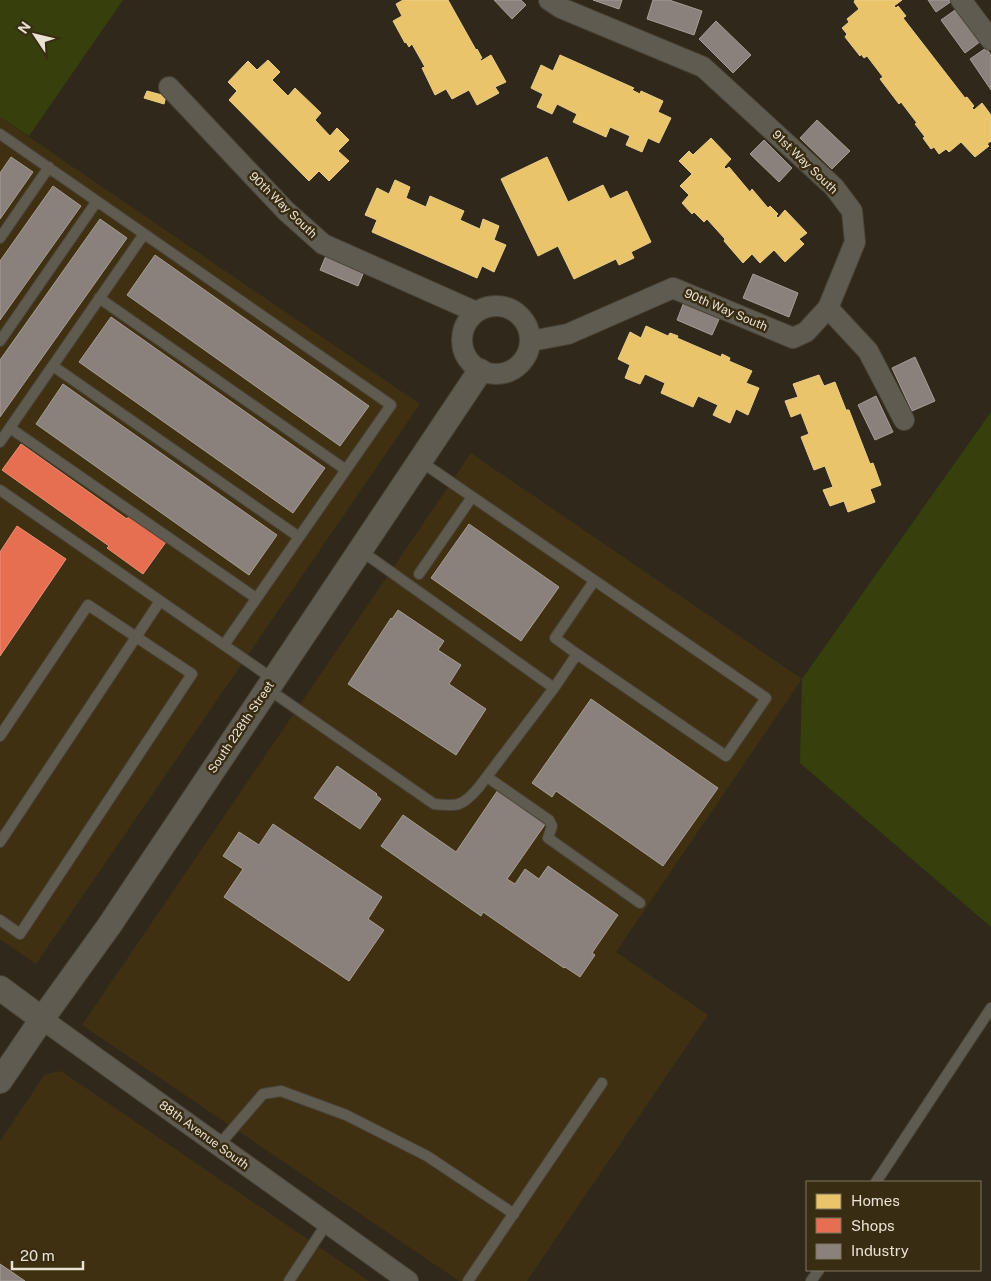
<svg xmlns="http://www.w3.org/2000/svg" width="991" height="1281" font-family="'Public Sans',sans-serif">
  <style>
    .built { fill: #3e3011 }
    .green { fill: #373f0d }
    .homes { fill: #e9c46a; stroke: #e9cd89 }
    .shops { fill: #e76f51; stroke: #e89178 }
    .industry { fill: #8a817c; stroke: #a69e96 }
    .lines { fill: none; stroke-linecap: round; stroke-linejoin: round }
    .service-casing { stroke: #4a4338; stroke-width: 12 }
    .minor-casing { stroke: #4a4338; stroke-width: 22 }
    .tertiary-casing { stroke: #4a4338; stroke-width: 26 }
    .service { stroke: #605b50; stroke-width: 10 }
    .minor { stroke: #605b50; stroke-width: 20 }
    .tertiary { stroke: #605b50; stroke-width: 24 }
    .labels { text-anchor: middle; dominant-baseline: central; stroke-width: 5; stroke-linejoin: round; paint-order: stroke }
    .street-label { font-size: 12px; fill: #e9e1d2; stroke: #382c13 }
  </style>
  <rect width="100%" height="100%" fill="#30291b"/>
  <path class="built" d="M 0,117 L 420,404 L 36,964 L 0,939 Z
    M 471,453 L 802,679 L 616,952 L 708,1015 L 527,1281 L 459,1281 L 82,1025 Z
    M 61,1071 L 369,1281 L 0,1281 L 0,1141 L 45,1074 Z"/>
  <path class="green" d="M 0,0 L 123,0 L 29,136 L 0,117 Z
    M 991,412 L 991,927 L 800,763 L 802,679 Z"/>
  <path class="homes" d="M 403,0 L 448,0 L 476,50 L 477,49 L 482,58 L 480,59 L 481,61 L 491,55 L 506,82 L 495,87 L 499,93 L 477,105 L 469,90 L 452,99 L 446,89 L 435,95 L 422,68 L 425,67 L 412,44 L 409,47 L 406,42 L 405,43 L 393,21 L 402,16 L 396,4 Z
    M 855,0 L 902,0 L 894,6 L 896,8 L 898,6 L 906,16 L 903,18 L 965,98 L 967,97 L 974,106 L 972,108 L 974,110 L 982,103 L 991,115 L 991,141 L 987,144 L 989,146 L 975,157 L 961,142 L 949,152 L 946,149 L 939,154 L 934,147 L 931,149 L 923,138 L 925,137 L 915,124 L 917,123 L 901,102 L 899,104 L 880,79 L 883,77 L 867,56 L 864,58 L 861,54 L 860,56 L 845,37 L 847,34 L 842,28 L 849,22 L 847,19 L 859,9 L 854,2 Z
    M 560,55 L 634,88 L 632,90 L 640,94 L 641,91 L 663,101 L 658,112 L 671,118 L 659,143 L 648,138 L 642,152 L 626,145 L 630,136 L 610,127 L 606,137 L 573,122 L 577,114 L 557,104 L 552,114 L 537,107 L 543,94 L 531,88 L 541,65 L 553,71 Z
    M 268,60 L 280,72 L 272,80 L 288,96 L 295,88 L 321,113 L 315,120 L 330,136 L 337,128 L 349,140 L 338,151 L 349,161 L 329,181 L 319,171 L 309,181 L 229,100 L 237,91 L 228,82 L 248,61 L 257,70 Z
    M 147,91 L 166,96 L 164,104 L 144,98 Z
    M 711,138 L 731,159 L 724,167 L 726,169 L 729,167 L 750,192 L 752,189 L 768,208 L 770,206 L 778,214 L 776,216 L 778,218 L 785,210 L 807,233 L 799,239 L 804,244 L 785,262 L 774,250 L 760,263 L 752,254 L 743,263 L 724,241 L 725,239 L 707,219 L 704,222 L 694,212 L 692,214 L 682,203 L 689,195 L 680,186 L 692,174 L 679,161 L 689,151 L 693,155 Z
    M 547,157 L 568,202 L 603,185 L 610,199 L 627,191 L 651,242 L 631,252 L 634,258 L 619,265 L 616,259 L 574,279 L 558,246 L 538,256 L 501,179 Z
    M 395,180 L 410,187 L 406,198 L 426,207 L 430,196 L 464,211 L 460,220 L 480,229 L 483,219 L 499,226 L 494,240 L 506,245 L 494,272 L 482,266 L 477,278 L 372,232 L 377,220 L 365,215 L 377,188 L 389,194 Z
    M 646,326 L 668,336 L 670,333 L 678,336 L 677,338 L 721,357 L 722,354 L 730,358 L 729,361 L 752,371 L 746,383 L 759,388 L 748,415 L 736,409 L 730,423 L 713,415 L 718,405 L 698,396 L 693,407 L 661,393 L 665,383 L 645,374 L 640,384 L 625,378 L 630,365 L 618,359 L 630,332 L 641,338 Z
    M 819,375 L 824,386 L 835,382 L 846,410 L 849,410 L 870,464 L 873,463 L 881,485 L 870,489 L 875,502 L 848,512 L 844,501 L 830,506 L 823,490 L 833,487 L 825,466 L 814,470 L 801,437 L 809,434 L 801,413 L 791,417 L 785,401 L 798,397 L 793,384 Z"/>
  <path class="shops" d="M 21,444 L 127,519 L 129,516 L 166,542 L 143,574 L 107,548 L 109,546 L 2,470 Z
    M 17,526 L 66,559 L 0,656 L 0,552 Z"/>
  <path class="industry" d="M 494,0 L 521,0 L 526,5 L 512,19 Z
    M 593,0 L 622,0 L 619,9 Z
    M 653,0 L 669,0 L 702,11 L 694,35 L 647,19 Z
    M 928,0 L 951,0 L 952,1 L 936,12 Z
    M 958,8 L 981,41 L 965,53 L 941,20 Z
    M 716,21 L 751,55 L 733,73 L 699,39 Z
    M 986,48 L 991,55 L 991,90 L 970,59 Z
    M 817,120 L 850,151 L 832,169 L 800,138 Z
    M 764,140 L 792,168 L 779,182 L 750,154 Z
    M 11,157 L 33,172 L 0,219 L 0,173 Z
    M 53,186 L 81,206 L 0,320 L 0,261 Z
    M 100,219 L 127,238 L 0,417 L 0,360 Z
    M 328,251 L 366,267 L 358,286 L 320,270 Z
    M 155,255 L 369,406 L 340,446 L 127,295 Z
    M 753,274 L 798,293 L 789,317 L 743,298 Z
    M 684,302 L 720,317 L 712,335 L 677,320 Z
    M 111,317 L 325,468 L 293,513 L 79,362 Z
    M 915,357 L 935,401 L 912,411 L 892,368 Z
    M 63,384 L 277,535 L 249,575 L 36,424 Z
    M 876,396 L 893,432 L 875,440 L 858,405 Z
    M 469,524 L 559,587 L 521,641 L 431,578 Z
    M 398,610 L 444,641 L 438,650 L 461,665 L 449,684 L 486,709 L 456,755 L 348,684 L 391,618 L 392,619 Z
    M 591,699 L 718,788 L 663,866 L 556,791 L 552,797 L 532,783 Z
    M 337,766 L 377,794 L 376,795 L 381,799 L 360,829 L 314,798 Z
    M 498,790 L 546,823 L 507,879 L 515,884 L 525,869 L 539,879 L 548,866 L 618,915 L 592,953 L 595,955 L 580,977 L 565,967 L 564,968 L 483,912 L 481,916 L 381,846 L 403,815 L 456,852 Z
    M 273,824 L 382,897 L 368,919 L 384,930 L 349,981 L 224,897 L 243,869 L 223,856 L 239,832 L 259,845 Z
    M 0,1264 L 25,1281 L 0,1281 Z"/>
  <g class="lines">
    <defs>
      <path id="service" d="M 0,134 L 391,405 L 224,645
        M 0,238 L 49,167
        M 99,298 L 346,470
        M 0,341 L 97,201
        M 53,366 L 299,537
        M 10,428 L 256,598
        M 0,442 L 144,234
        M 420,461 L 766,698 L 726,756 L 577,654 L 554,688
        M 0,490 L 273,679
        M 419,574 L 472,497
        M 577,654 L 555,638 L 594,581
        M 268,689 L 434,804 C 458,807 463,806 479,787 L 554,688 L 360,550
        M 0,736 L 88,605 L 192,674 L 20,934 L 0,920
        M 487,777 L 549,820 L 552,826 L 548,838 L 640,903
        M 0,842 L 160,601
        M 219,1145 L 263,1094 L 281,1091 L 346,1115 L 427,1156 L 514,1214
        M 876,1182 L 991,1008
        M 289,1281 L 327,1223
        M 468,1281 L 602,1083
        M 811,1281 L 819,1270"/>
      <path id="minor" d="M 549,0 L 561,8 L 703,67 L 834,187 L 852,211 L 855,242 L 828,308 L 868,351 L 904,420
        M 961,0 L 991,40
        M 169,87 L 286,211 L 323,244 L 476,312
        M462 340a34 34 0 1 1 68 0a34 34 0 1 1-68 0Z
        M 531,341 L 568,334 L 673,288 L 793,338 L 806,332 L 828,308
        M 42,1019 L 408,1281"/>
      <path id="tertiary" d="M 0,988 L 42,1019
        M 0,1081 L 42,1019 L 109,926 L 480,371"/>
    </defs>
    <use href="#service" class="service-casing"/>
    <use href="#minor" class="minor-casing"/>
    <use href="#tertiary" class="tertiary-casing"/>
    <use href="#service" class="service"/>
    <use href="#minor" class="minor"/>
    <use href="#tertiary" class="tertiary"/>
  </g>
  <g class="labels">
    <g class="street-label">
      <text transform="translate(805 162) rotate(44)">91st Way South</text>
      <text transform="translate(283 205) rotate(44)">90th Way South</text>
      <text transform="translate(726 310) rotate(23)">90th Way South</text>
      <text transform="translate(241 727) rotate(-56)">South 228th Street</text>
      <text transform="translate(204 1135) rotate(36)">88th Avenue South</text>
    </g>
  </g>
  <rect x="806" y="1181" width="175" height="90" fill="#382c13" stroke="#7f745f"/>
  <rect x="816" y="1194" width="25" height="15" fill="#e9c46a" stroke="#7f745f"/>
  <text x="851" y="1206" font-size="15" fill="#e9e1d2">Homes</text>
  <rect x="816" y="1218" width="25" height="15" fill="#e76f51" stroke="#7f745f"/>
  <text x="851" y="1231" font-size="15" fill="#e9e1d2">Shops</text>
  <rect x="816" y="1244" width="25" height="15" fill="#8a817c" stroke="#7f745f"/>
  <text x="851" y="1256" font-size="15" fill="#e9e1d2">Industry</text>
  <g transform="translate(35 35) rotate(305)" stroke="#382c13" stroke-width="4" paint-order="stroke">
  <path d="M0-4L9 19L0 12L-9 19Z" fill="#e9e1d2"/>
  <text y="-8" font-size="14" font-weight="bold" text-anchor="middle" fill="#e9e1d2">N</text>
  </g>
  <path d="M12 1261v8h71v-8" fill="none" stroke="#e9e1d2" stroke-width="2.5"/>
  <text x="20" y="1261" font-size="15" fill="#e9e1d2" stroke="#382c13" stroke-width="4" paint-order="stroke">20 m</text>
</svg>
